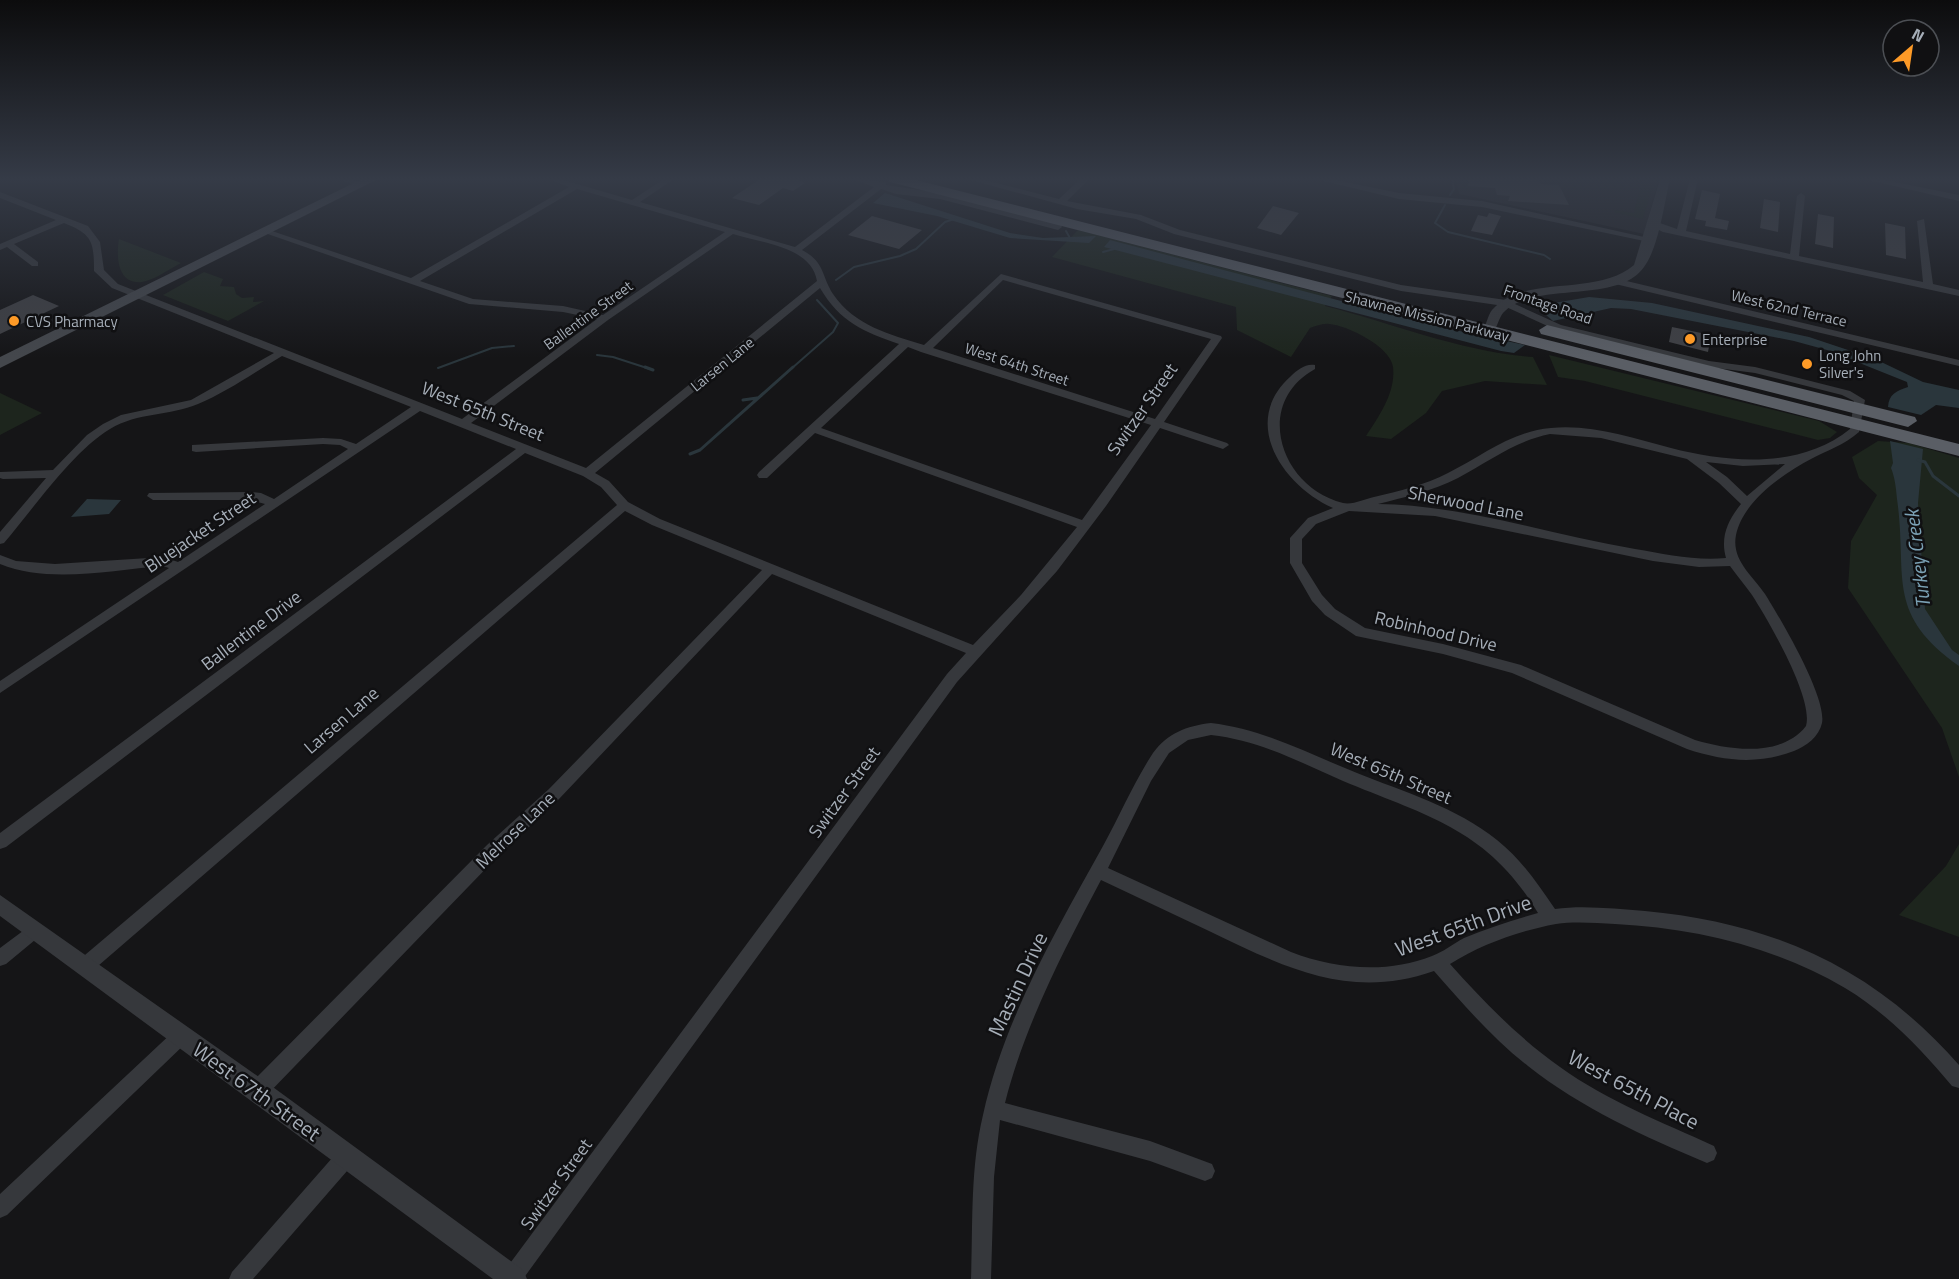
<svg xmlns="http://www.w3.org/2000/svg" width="1959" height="1279" font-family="'Titillium Web',sans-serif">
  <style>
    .built { fill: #212124 }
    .green { fill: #1d251d }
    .water { fill: #2a363c }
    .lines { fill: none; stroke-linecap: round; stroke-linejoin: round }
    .stream-far1 { stroke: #2a363c; stroke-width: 2 }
    .stream { stroke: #2a363c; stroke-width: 3 }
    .building { fill: #3f4044 }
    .minor { fill: #36383c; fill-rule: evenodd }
    .tertiary { fill: #36383c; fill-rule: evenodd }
    .secondary { fill: #44474c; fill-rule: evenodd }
    .trunk { fill: #5a5e65; fill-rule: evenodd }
    .poi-dot { fill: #fd9a27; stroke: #101012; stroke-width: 2 }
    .labels { text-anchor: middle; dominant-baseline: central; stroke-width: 5; stroke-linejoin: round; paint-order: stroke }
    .far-street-label { font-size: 15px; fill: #a6aeb8; stroke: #101012 }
    .far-poi-label { font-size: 15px; fill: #a6aeb8; stroke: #101012; text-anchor: start }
    .street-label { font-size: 18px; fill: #a6aeb8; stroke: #101012 }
    .water-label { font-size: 20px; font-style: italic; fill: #7ba1b5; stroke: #101012 }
    .near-street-label { font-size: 21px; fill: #a6aeb8; stroke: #101012 }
  </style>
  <rect width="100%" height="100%" fill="#151517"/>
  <path class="built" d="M 1456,179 L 1659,179 L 1644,234 L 1459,194 Z"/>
  <path class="green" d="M 1631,179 L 1653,184 L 1643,219 L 1614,212 L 1616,210 L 1634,213 L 1641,184 Z
    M 1078,230 L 1332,296 L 1325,306 C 1395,324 1462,352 1533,357 L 1547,385 L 1485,381 L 1442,391 L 1426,413 L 1391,439 L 1366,436 C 1379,416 1396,392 1393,367 C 1391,347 1347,325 1329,324 C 1323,323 1316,326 1310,328 L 1291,357 L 1237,330 L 1236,307 L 1052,257 Z
    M 119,239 L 181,263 C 169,269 155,280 142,282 C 117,285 116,256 119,239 Z
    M 204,272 L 223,279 L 220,286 L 234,287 L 236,294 L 242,298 L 254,297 L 253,302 L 264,301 L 228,321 L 163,295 Z
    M 1549,355 L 1819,421 L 1837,432 L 1830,438 L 1818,440 L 1585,381 L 1558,377 Z
    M 0,393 L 42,413 L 0,435 Z
    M 1878,441 L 1909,443 L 1959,458 L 1959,777 L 1942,728 L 1848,588 L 1851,541 L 1877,495 L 1859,478 L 1852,457 Z
    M 1959,844 L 1959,937 L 1899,915 L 1946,866 Z"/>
  <path class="water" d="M 885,193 L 1010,233 L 1043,238 L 1096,236 L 1089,243 L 1010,238 L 937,216 L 873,203 Z
    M 1110,240 L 1436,326 L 1525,345 L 1514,353 L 1501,351 L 1104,247 Z
    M 1589,297 L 1652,303 L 1809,337 L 1875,359 L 1923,382 L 1959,390 L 1959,408 L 1936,405 L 1921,415 L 1888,407 C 1889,394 1896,391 1908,387 L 1907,382 L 1827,350 L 1794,341 L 1631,309 L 1611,308 L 1553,321 L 1536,306 Z
    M 1890,441 L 1923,449 L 1918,503 L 1925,609 L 1952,650 L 1959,655 L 1959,666 C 1884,613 1908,576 1897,499 C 1896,488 1895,478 1891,468 L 1893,463 Z
    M 87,499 L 121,500 L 109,514 L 71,517 Z"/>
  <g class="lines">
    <path class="stream-far1" d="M 1450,195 L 1454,189 L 1452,179
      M 1445,205 L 1435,223 L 1448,232 L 1544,255 L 1550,259
      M 1066,231 L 1071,240
      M 1103,252 L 1114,249
      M 836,280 L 854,267 L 900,256 L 916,249 L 945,222 L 954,219
      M 597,355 L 613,357 L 650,369
      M 438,368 L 492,348 L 514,346
      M 791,369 L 833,332 L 838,323 L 817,300"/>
    <path class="stream" d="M 645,367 L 653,370
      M 743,400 L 757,398
      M 690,454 L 700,450 L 793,367
      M 1918,460 L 1925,462 L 1933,476 L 1959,496"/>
  </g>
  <path class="building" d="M 760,179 L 796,179 L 805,183 L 793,191 L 783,188 L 759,205 L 732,198 Z
    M 1469,179 L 1539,180 L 1541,184 L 1559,185 L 1569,205 L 1508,201 L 1510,196 L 1497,195 L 1495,188 L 1468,186 Z
    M 1702,190 L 1720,194 L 1715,218 L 1729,221 L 1727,230 L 1705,226 L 1706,221 L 1695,219 Z
    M 1764,199 L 1780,202 L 1778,232 L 1760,228 Z
    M 1273,206 L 1299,213 L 1281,235 L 1257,228 Z
    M 1489,213 L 1501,216 L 1492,235 L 1471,231 L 1478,215 L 1487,217 Z
    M 1818,214 L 1834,217 L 1833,248 L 1815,244 Z
    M 872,216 L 922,230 L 899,249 L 848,235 Z
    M 1885,223 L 1905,227 L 1906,259 L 1886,255 Z
    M 33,295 L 59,306 L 0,334 L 0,310 Z
    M 1672,327 L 1711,335 L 1708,352 L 1669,342 Z"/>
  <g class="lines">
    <path class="minor" d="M 337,179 L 351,179 L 365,184 L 361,187 Z
      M 547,179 L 560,179 L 632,200 L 664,179 L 674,179 L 640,202 L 795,247 L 874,187 L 853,179 C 864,179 875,182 886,182 L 886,185 L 940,193 L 1061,225 L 1062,227 L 1058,230 L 940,199 L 896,194 L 881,189 L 802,250 C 825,262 821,275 833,294 C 855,326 889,334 924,345 L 1001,274 L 1221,336 L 1222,338 L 1164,422 L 1227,443 L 1229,445 L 1223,449 L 1160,428 L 1106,506 L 1057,571 L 957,682 L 523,1279 L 502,1279 L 505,1270 L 947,674 L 966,653 L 772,574 L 559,799 L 499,855 L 265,1097 L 258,1099 L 251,1097 L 249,1090 L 251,1083 L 487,845 L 549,789 L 762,570 L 652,525 L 625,511 L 91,972 L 85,974 L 79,972 L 76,966 L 79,960 L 617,505 L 601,487 L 583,476 L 525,453 L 6,847 L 0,849 L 0,833 L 516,449 L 420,411 L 0,693 L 0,681 L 169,568 L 163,566 C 111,570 49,584 0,564 L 0,555 L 16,561 L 55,564 L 164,557 L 178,562 L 265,504 L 250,500 L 153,500 L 147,496 L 149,493 L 250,492 L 261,493 L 274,499 L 348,449 L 340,445 L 323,444 L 196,452 L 192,451 L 192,445 L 323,438 L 341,439 L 356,444 L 411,407 L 282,356 C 255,372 227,392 198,404 C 170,416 138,412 110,429 C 72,452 34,508 4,543 L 0,544 L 0,532 L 46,478 L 3,479 L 0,478 L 0,472 L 53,470 L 87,435 L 103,424 L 121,415 L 191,400 L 274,353 L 112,288 L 94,271 C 94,241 92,234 64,223 L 14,244 L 38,262 L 38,266 L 32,266 L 7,247 L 0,250 L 0,244 L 56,220 L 0,198 L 0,192 L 88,226 L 100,242 L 104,270 L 118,284 L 462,419 L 597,319 L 563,312 L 469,304 L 262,232 L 269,230 L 411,278 L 569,187 ZM 577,189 L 725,232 L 603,315 L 563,306 L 473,299 L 420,281 ZM 733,234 C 761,243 811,246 817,281 L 586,468 L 471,423 L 608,320 ZM 1003,280 L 1211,339 L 1155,419 L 933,348 ZM 820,288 C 840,322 864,332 899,344 L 759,472 L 757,475 L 759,478 L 767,478 L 815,433 L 1077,527 L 1021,595 L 973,645 L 660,519 L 628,502 L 609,481 L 595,473 ZM 908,347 L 921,352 L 1151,425 L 1082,520 L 821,428 Z
      M 967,179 L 981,179 L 1059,199 L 1080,179 L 1089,179 L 1067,201 L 1141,215 L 1180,230 L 1401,285 L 1506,300 L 1561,325 L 1709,361 L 1755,367 L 1850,391 L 1865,400 L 1859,432 C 1844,445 1828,450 1811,459 C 1783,474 1743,501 1736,535 C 1731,560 1753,576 1765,594 C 1780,618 1827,697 1822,723 C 1819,737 1806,746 1794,751 C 1758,765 1723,761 1687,749 L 1512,673 L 1443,654 L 1356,636 L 1325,615 L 1312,601 L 1290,563 L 1290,538 L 1308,518 L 1333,508 C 1283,486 1239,422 1291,376 C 1297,370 1306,363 1315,365 L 1315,369 C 1252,404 1281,488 1343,503 C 1353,505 1365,499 1374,497 C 1399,491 1425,485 1448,473 C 1482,456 1512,431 1551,428 C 1592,424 1632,438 1671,448 C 1729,463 1801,469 1850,429 L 1854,401 L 1842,395 L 1755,373 L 1709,367 L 1554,329 L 1504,306 L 1401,291 L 1174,234 L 1136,219 L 1077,209 ZM 1550,434 L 1601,438 L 1687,459 L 1719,483 L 1741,504 C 1728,520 1720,537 1726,558 C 1695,561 1665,554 1635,549 C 1550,535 1465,505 1378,504 C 1405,497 1433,491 1458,478 C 1488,462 1515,441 1550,434 ZM 1706,462 L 1743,466 L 1785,464 L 1747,496 L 1727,477 ZM 1349,511 L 1435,516 L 1653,561 L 1699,567 L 1730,566 C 1737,576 1745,585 1752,595 C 1768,620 1814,698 1806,726 C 1781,758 1729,750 1695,740 L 1521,665 L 1443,644 L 1365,628 L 1335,609 L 1322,595 L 1302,563 L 1302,539 L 1316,524 Z
      M 1315,179 L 1331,179 L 1399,193 L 1482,201 L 1653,239 L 1649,242 L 1482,207 L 1399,199 Z
      M 1690,179 L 1698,179 L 1686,231 L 1790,254 L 1797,196 L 1801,193 L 1805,196 L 1799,256 L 1923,282 L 1917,221 L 1924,219 L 1933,284 L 1959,290 L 1959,296 L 1663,232 L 1651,226 L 1651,222 L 1654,221 L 1677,229 Z
      M 1864,179 L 1880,179 L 1959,195 L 1959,201 Z
      M 1614,278 L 1959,360 L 1959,366 L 1611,283 L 1611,279 Z
      M 1211,723 C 1263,729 1309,754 1357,773 C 1404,792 1456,807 1497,840 C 1522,860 1537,883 1555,909 C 1584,905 1616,909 1645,911 C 1773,923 1874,968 1959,1065 L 1959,1088 L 1952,1086 C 1921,1049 1887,1013 1845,988 C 1774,947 1696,928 1615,924 C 1596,923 1575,921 1556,924 C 1519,931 1482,944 1450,964 C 1484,1002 1519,1038 1560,1067 C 1607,1101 1662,1122 1714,1146 L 1717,1153 L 1714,1160 L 1707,1163 C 1645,1137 1581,1108 1528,1066 C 1493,1039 1464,1005 1434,971 C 1349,1001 1284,967 1209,931 C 1173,914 1137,897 1101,880 C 1063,952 1025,1024 1005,1103 L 1150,1141 L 1212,1164 L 1215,1171 L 1212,1178 L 1205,1181 L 1150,1161 L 1000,1120 L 994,1177 L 991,1279 L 971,1279 C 973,1225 970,1169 983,1115 C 1004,1019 1056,931 1103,846 C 1120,815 1134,782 1153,753 C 1168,733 1186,726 1211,723 ZM 1211,735 C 1258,740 1300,762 1343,781 C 1427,816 1488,829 1538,913 C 1513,920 1488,928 1464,938 C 1453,944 1443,952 1432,956 C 1387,974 1335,969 1291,952 L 1108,868 L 1151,781 L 1169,753 L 1188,740 Z
      M 35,922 L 41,925 L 43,930 L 41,935 L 6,964 L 0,966 L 0,948 Z
      M 181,1027 L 187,1030 L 190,1036 L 187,1042 L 7,1215 L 0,1218 L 0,1194 L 175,1030 Z
      M 347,1146 L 354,1149 L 357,1156 L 354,1163 L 253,1279 L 229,1279 L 232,1272 L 340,1149 Z"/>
    <path class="tertiary" d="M 1660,179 L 1670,179 C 1664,204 1659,247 1644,267 C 1618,305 1534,280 1503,313 C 1499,318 1497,327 1493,334 L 1485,334 L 1483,331 C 1486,325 1488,315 1492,310 C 1524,273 1595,298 1634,265 Z
      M 0,895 L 266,1082 L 523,1270 L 527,1279 L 493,1279 L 0,916 Z"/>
    <path class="secondary" d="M 362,179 L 378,179 L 0,368 L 0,357 Z"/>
    <path class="trunk" d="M 888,179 L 912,179 L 1959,444 L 1959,456 L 890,182 Z
      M 1547,325 L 1915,417 L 1917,421 L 1908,427 L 1541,334 L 1539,330 Z"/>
  </g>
  <linearGradient id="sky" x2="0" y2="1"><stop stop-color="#0c0c0d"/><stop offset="0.5" stop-color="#353b47"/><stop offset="1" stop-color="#353b47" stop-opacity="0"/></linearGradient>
  <rect width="1959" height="358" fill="url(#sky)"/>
  <g class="poi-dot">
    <circle cx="14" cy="321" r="6"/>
    <circle cx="1690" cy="339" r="6"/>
    <circle cx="1807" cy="364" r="6"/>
  </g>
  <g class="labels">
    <g class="far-street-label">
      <text transform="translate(1548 304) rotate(19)">Frontage Road</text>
      <text transform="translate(1789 308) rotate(13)">West 62nd Terrace</text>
      <text transform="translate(588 315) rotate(-36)">Ballentine Street</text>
      <text transform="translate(1427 316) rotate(14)">Shawnee Mission Parkway</text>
      <text transform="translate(722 364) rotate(-39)">Larsen Lane</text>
      <text transform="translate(1017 364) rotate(18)">West 64th Street</text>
    </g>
    <g class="far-poi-label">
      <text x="26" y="321">CVS Pharmacy</text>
      <text x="1702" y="339">Enterprise</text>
      <text x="1819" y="355">Long John<tspan x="1819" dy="17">Silver's</tspan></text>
    </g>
    <g class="street-label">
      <text transform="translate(1142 409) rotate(-55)">Switzer Street</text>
      <text transform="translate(483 411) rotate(22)">West 65th Street</text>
      <text transform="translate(1466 503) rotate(11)">Sherwood Lane</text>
      <text transform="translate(200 532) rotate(-34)">Bluejacket Street</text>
      <text transform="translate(251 630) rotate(-37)">Ballentine Drive</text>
      <text transform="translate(1436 631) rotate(13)">Robinhood Drive</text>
      <text transform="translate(341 720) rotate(-41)">Larsen Lane</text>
      <text transform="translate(1391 773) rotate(23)">West 65th Street</text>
      <text transform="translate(844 792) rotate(-54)">Switzer Street</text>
      <text transform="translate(515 830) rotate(-44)">Melrose Lane</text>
      <text transform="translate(556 1184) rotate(-54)">Switzer Street</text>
    </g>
    <g class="water-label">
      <text transform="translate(1917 559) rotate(-97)">Turkey Creek</text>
    </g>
    <g class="near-street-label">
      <text transform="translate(1463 925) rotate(-20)">West 65th Drive</text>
      <text transform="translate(1017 984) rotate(-65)">Mastin Drive</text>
      <text transform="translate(1634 1089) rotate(28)">West 65th Place</text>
      <text transform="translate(257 1091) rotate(36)">West 67th Street</text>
    </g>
  </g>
  <g transform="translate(1911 48) rotate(29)"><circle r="28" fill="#101012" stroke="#4c4f54" stroke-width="1.5"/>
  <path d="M0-4.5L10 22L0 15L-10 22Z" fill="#fd9a27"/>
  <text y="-9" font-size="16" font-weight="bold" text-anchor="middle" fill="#a6aeb8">N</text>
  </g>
</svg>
